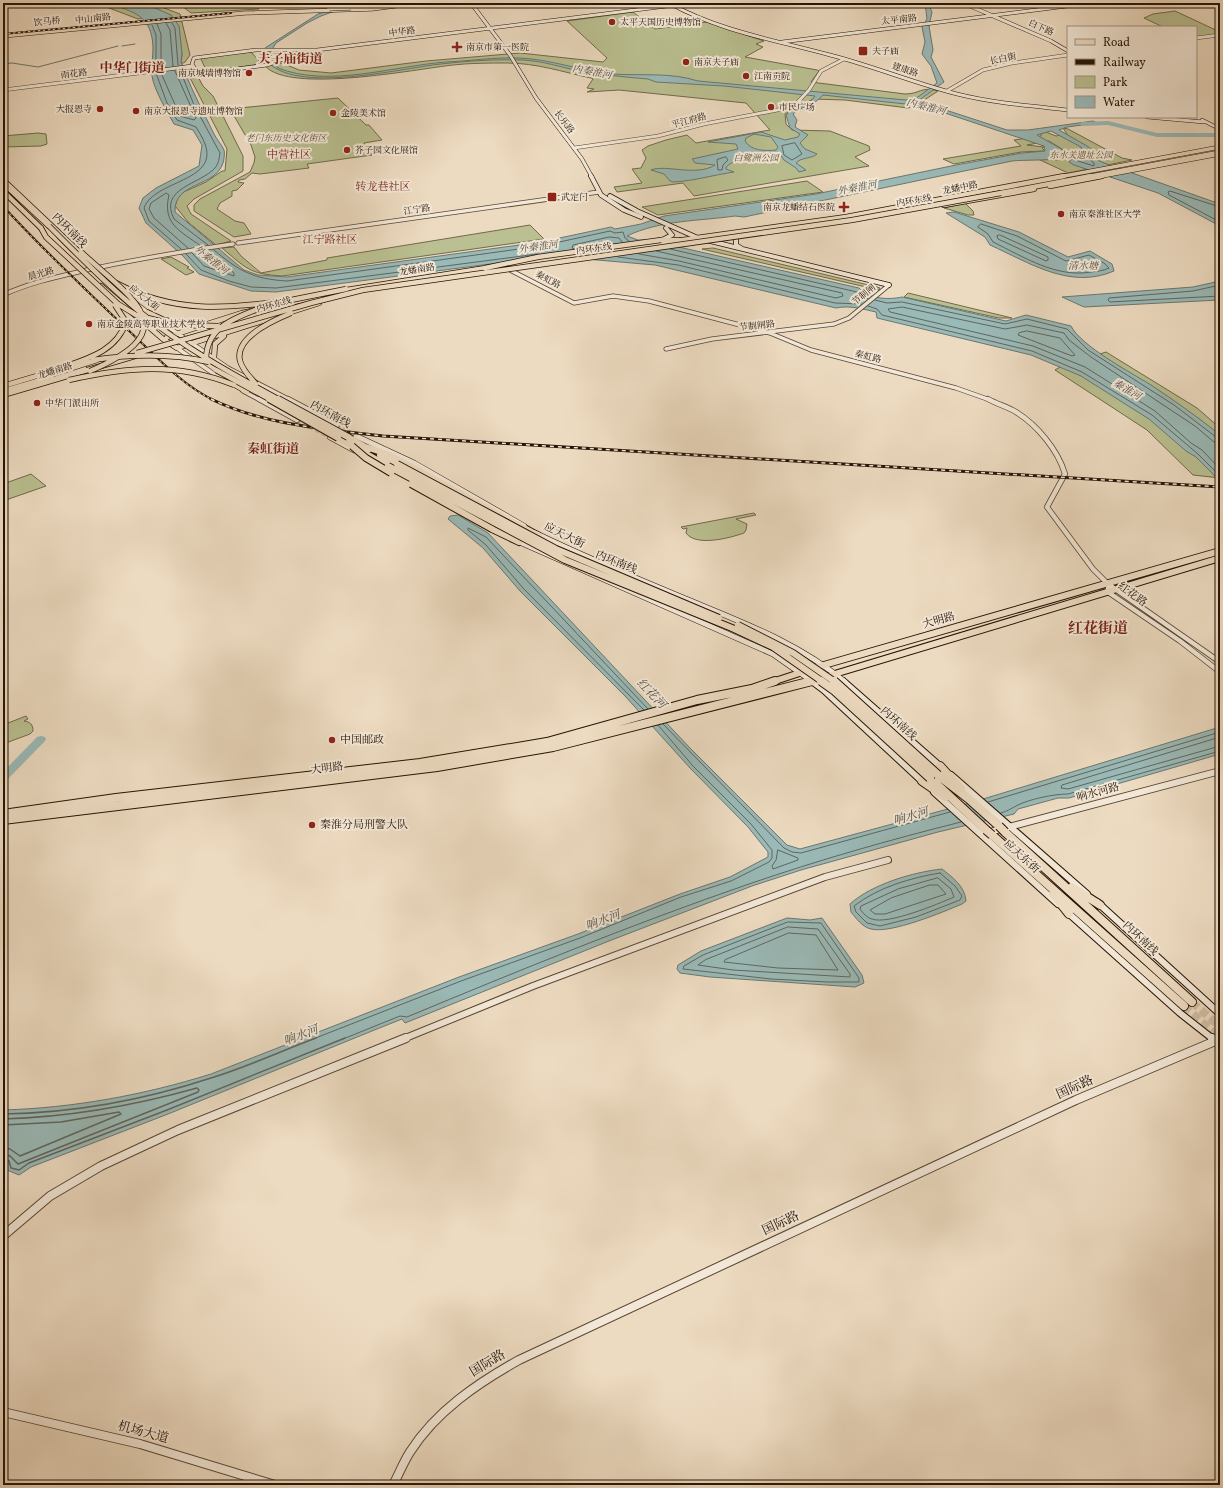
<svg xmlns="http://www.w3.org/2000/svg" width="1223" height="1488" font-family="Vollkorn,'Noto Serif SC',serif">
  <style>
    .green { fill: #bac091; stroke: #706a4b }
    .water { fill: #9abab8; stroke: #6b7770; fill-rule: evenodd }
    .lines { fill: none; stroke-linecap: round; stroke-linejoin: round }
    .shore-far1 { stroke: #60665e; stroke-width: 1 }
    .shore { stroke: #60665e; stroke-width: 1.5 }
    .stream { stroke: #6b7770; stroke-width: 1 }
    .river { fill: #9abab8; fill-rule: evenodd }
    .tertiary-tunnel { stroke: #cfbda5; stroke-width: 4.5; stroke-dasharray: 4.5 2.5; stroke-linecap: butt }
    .trunk-tunnel-far1 { stroke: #cfbda5; stroke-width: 3.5; stroke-dasharray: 3.5 2; stroke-linecap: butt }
    .trunk-tunnel { stroke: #cfbda5; stroke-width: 8; stroke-dasharray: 8 4; stroke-linecap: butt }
    .tertiary-far4-casing { stroke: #574534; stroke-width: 4 }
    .tertiary-far3-casing { stroke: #574534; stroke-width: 5 }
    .tertiary-far2-casing { stroke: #574534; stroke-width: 6 }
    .tertiary-far1-casing { stroke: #574534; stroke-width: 8 }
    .tertiary-casing { stroke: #574534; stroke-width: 10 }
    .secondary-far4-casing { stroke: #251305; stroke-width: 4 }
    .secondary-far3-casing { stroke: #251305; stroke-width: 5.5 }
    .secondary-far2-casing { stroke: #251305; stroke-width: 6 }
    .secondary-far1-casing { stroke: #251305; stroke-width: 8 }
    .secondary-casing { stroke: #251305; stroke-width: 10 }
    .primary-far3-casing { stroke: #251305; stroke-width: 4.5 }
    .primary-far2-casing { stroke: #251305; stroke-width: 6 }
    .primary-far1-casing { stroke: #251305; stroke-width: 8 }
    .primary-casing { stroke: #251305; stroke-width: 10 }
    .trunk-far3-casing { stroke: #251305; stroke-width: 4.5 }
    .trunk-far2-casing { stroke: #251305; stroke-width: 6 }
    .trunk-far1-casing { stroke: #251305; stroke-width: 8 }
    .trunk-casing { stroke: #251305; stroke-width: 10 }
    .tertiary-far4 { stroke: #f3e8d7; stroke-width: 3 }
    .tertiary-far3 { stroke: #f3e8d7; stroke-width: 3.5 }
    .tertiary-far2 { stroke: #f3e8d7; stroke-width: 4.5 }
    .tertiary-far1 { stroke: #f3e8d7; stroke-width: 6 }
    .tertiary { stroke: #f3e8d7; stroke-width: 8 }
    .secondary-far4 { stroke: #f3e8d7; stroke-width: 3 }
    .secondary-far3 { stroke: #f3e8d7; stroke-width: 4 }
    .secondary-far2 { stroke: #f3e8d7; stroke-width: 5 }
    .secondary-far1 { stroke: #f3e8d7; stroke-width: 6 }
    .secondary { stroke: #f3e8d7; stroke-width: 8 }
    .primary-far3 { stroke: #eddbc1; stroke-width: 3.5 }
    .primary-far2 { stroke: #eddbc1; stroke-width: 4.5 }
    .primary-far1 { stroke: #eddbc1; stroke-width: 6 }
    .primary { stroke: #eddbc1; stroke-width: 8 }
    .trunk-far3 { stroke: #eddbc1; stroke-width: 3.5 }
    .trunk-far2 { stroke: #eddbc1; stroke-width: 4.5 }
    .trunk-far1 { stroke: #eddbc1; stroke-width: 6 }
    .trunk { stroke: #eddbc1; stroke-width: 8 }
    .rail-far1-casing { stroke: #251305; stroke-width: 2 }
    .rail-casing { stroke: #251305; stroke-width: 3 }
    .rail-far1 { stroke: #f3e8d7; stroke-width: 1; stroke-dasharray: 2.5; stroke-linecap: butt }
    .rail { stroke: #f3e8d7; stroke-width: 1.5; stroke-dasharray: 4; stroke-linecap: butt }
    .primary-bridge-casing { stroke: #251305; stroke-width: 4.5; stroke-linecap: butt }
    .trunk-bridge-far2-casing { stroke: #251305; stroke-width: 6; stroke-linecap: butt }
    .trunk-bridge-far1-casing { stroke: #251305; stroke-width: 8; stroke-linecap: butt }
    .trunk-bridge-casing { stroke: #251305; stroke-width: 10; stroke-linecap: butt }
    .primary-bridge { stroke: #eddbc1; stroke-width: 3.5 }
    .trunk-bridge-far2 { stroke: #eddbc1; stroke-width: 4.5 }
    .trunk-bridge-far1 { stroke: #eddbc1; stroke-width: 6 }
    .trunk-bridge { stroke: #eddbc1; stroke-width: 8 }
    .poi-dot { fill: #8f2418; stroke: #f3e8d7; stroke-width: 1.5 }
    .labels { text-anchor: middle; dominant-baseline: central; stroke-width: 4; stroke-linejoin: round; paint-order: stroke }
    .far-street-label { font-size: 9px; fill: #251305; stroke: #f3e8d7 }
    .far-poi-label { font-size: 9px; fill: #251305; stroke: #f3e8d7; text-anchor: start }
    .far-park-label { font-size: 9px; font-style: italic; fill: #595036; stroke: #f3e8d7 }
    .far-water-label { font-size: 10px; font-style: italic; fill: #4e4d44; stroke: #f3e8d7 }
    .far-quarter-label { font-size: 11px; fill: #7a1f14; stroke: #f3e8d7 }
    .street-label { font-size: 11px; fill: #251305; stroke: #f3e8d7 }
    .poi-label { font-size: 11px; fill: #251305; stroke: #f3e8d7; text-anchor: start }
    .water-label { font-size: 12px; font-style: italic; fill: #4e4d44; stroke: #f3e8d7 }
    .far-district-label { font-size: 13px; font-weight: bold; fill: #7a1f14; stroke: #f3e8d7 }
    .near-street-label { font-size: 13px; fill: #251305; stroke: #f3e8d7 }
    .district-label { font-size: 15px; font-weight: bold; fill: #7a1f14; stroke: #f3e8d7 }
  </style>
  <rect width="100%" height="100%" fill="#eddbc1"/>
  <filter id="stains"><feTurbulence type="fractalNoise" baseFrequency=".005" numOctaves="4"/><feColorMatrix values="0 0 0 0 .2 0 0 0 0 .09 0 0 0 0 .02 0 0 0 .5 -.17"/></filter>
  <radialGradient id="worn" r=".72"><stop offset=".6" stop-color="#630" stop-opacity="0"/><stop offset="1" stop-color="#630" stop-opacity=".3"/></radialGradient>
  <path class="green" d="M 96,3 L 151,3 L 180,14 L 190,55 L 185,62 L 181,64 L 182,54 L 171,15 L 138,19 Z
    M 172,3 L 253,3 L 254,4 L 249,5 L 257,6 L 259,9 L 191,13 L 182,6 Z
    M 1175,11 L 1220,32 L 1220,35 L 1196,38 L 1196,27 L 1163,27 L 1144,18 L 1153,14 Z
    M 633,12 L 655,29 L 707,22 L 764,41 L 756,44 L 763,47 L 745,57 L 817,70 L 819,71 L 811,82 L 905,94 C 920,94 921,86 938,91 L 915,106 L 908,108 L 845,100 L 813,99 L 785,114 L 786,124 L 792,130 L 830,131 L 869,146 L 870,150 L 855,157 L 869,166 L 694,196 L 683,183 L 617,192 L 614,187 L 642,183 L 632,169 L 641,168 L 646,158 L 642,150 L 648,146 L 666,140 L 687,135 L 696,143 L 770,130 L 746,103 L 619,90 L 587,92 L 594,89 L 587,88 L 593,79 L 591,78 C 563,72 536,63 507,63 C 490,63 470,63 453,65 C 416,69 290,94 265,66 L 282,63 L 299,70 L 331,73 L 426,61 L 520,53 L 603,62 L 607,58 L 567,21 Z
    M 251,52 L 261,63 L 260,64 L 207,72 L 200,57 Z
    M 189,71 L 197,75 L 203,86 L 213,96 L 243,156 L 243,171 L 194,199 L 187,206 L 191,214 L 231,241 L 216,245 L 189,223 L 175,206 L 179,194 L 206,182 L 222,171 L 225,171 L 227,149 L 187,72 Z
    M 338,98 L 366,125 L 369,125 L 382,140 L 364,143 L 372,155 L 307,164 L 309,168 L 260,174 L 252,173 L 245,179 L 239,180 L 238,182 L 244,183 L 237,190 L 232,191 L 232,196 L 220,203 L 217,209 L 235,221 L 244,223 L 251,234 L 234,237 L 194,211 L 194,205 L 200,199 L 250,172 L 254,163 L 255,157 L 251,145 L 230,109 Z
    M 1063,128 L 1068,129 L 1122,158 L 1132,160 L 1068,173 L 1038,159 L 1058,160 L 1065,151 L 1049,141 L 1027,145 L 1044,147 L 1042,148 L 1045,151 L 1021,152 L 954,164 L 943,159 L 1021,146 L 1014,140 L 1041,136 L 1041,133 L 1046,132 L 1056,136 L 1067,134 Z
    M 38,133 L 46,134 L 47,144 L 41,146 L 3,147 L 3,136 Z
    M 807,181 L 823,192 L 658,215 L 642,207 Z
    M 965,203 L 973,211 L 974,215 L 968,215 L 944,208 Z
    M 530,225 L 544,239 L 282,276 C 249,274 246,268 222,248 L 234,247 L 241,256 L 261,273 L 327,260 L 327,258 Z
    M 713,248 L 877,287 L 880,288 L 879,290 L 702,249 Z
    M 171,257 L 189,267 L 187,268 L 194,272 L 186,275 L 161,259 Z
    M 908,293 L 1012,318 L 999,318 L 904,297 Z
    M 1106,352 L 1197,408 L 1220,428 L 1220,478 L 1193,475 L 1147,430 L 1055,370 L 1060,367 Z
    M 31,474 L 46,486 L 3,501 L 3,484 Z
    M 754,513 L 756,515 L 736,519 L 747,524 L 746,530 L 744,533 C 730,538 696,547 686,533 L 687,528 L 683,529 L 681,527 Z
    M 26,716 L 28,719 L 24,721 C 30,722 33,724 33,731 L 30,734 L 3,744 L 3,725 Z"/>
  <path class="water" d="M 107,3 L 144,3 L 171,15 L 179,26 L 182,53 L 181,63 L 186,69 L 184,70 C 193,93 204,113 214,134 C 217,140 222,145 224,150 C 225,153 224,160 223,163 C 215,188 174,181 175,212 L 244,270 L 258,275 L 287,277 L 541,242 L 611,227 L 615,229 L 641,224 L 664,216 L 816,194 L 956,165 L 1022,153 L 1045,151 L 1044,146 L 924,106 L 823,95 C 814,106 803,105 793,114 L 797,120 L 795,127 L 808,135 L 800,143 L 805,149 L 817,154 C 812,159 801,157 796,163 L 806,170 L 799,172 L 796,168 L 784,160 L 779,153 C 760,154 741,154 726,167 L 726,169 L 734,172 C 713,175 694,181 673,182 L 670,181 L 664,174 L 651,170 C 666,164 696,177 715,165 L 695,163 L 692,159 L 738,149 L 736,144 L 708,142 L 761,132 L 785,140 L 798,137 L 800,134 L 790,128 L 786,115 C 795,106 809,107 815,96 L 724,86 L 656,82 L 648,79 C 625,77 602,75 579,71 C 561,67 542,61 523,60 C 496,59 468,61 441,64 C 401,68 284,98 263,55 L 265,48 L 318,14 L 357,3 L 321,16 L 307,23 L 276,43 L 270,53 L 278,68 C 329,88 393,66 446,62 C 470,61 495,57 519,58 C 550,59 581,71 612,74 C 642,76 670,72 698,81 L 906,100 L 918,97 L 937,83 L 931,66 L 922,54 L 925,42 L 922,27 L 927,19 L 925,3 L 928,3 L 932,12 L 929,26 L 933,50 L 931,57 L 944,82 L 918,101 L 1007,130 L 1028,130 L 1093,121 L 1097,123 L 1067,127 L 1059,130 L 1087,146 L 1091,149 L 1089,153 L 1092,157 L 1104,163 L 1220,204 L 1220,226 L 1158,193 L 1074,165 L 1069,162 L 1082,150 L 1081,147 L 1051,131 L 1037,135 L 1065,151 C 1064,154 1063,157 1060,159 C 1058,160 1020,160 1012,161 L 787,208 L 744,217 L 735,216 C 700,221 660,220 627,236 L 638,240 L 648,240 L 859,288 C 869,299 888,300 902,297 L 1006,321 L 1026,315 L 1071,326 C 1081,346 1130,372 1151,385 C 1175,401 1198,417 1220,435 L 1220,481 L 1196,457 L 1186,451 L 1149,419 L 1081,376 L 1031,355 L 877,318 L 876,312 C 862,309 850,305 836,308 L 655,265 L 551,256 L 276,292 L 251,291 L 199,274 L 183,256 L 146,223 L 139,208 L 143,198 L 156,188 L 199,166 L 202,145 L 193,130 L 174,124 C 167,111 154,90 152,76 C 151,67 153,57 153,48 C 152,15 134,12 107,3 ZM 754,134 L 771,137 L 778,147 L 776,150 C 765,151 751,151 745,141 L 746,138 Z
    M 954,212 L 1019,232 L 1068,257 L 1090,251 L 1112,264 L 1114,271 C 1070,290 1030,263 990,245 L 985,237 L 946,213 Z
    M 1220,281 L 1219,300 L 1084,307 L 1062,297 L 1193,287 Z
    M 458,515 L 488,533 L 690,748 L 787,845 L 800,849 L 970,803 L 1220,727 L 1220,754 L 1069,798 L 1058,798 L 1018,809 L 1014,814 L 938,832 L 801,870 L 752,886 L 609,941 L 405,1023 L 402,1019 L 372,1031 L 168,1114 L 31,1167 L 19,1175 L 7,1170 L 6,1165 L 3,1162 L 3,1110 C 73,1108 144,1095 211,1074 L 459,977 L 578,934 L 680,894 L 730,877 L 768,857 L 768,852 L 748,827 L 690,768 L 625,696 L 520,591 L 483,548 L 448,519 L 450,516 Z
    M 942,869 C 952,877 965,886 966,901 L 962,904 C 943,912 891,934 871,929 C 862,927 856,918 851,912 L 850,904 C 872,884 914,872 942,869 Z
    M 787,918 L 810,920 L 822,918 L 862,975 L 864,983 L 855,987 L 710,977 L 680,973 L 677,969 L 678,965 L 701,951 Z"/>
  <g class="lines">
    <path class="shore-far1" d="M 166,23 L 170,30 L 173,66
      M 172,23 L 175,28 L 178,65
      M 157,24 L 161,34 L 161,68
      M 152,25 L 156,35 L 156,68
      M 180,70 L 194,105 L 220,153 C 219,158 219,163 215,168 C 201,184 158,188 174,219 L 208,245
      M 156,73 L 167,103 L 177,120 L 196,127 C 199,132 203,138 205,144 C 219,182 154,180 144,208 L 149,221 L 181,249
      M 161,73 L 180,116 L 194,120 L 196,118 L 175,71
      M 795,143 L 802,154 L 792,160 L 784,155 L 782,146 Z
      M 1083,154 L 1094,163 L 1094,166 L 1078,161 Z
      M 726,157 L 728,160 L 723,165 L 722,170 L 718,170 L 717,160 Z
      M 1220,207 L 1170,191 L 1168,192 L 1169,195 L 1220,222
      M 981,224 L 1017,236 L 1066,261 L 1089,255 L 1104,263 L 1109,268 C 1103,271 1098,271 1091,272 C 1056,278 1024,257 993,242 L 988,234 L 978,227 Z
      M 1000,235 L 1048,257 L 1048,260 L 1046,261 L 998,239 L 997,236 Z
      M 188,248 L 154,218 L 149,209 L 151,203 L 166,193 L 169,195 C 162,224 180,231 201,246
      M 575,249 L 572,248 L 573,245 L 609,237 L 619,238 L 622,242
      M 670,249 L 857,292 L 868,299
      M 214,250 C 239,271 253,279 287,281 L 541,246 L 610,231 L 615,233 L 623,232 L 625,238 L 629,241
      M 192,253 L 204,266 L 234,276 L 234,273 L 208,251
      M 186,254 L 201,270 L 229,281 L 251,287 L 276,288 L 538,254
      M 639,254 L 679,261 L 836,298 L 843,296 L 842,293 L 656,251
      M 618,257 L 678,265 L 835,303 L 861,304
      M 1088,261 L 1096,264 L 1096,267 L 1079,270 L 1072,268 L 1073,265 Z
      M 1220,285 L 1193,291 L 1109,298 L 1108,300 L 1110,302 L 1220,296
      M 875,300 L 887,303 L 902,302 L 1005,324 L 1027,319 L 1067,329 L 1088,350 L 1174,405 L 1216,437 L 1220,438
      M 868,306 L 877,309 L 882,315 L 1032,351 L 1082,372 L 1152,415 L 1198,454 L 1220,476
      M 1027,331 L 1060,338 L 1075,355 L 1072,356 L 1018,335 L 1019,333 Z
      M 1220,443 L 1214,442 L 1195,426 L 1091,357 L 1069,340 L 1064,333 L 1027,325 L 1005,329 L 902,307 L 888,309 L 890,312 L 1033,346 L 1085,367 L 1155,411 L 1191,443 L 1202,450 L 1220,469
      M 644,710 L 523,588 L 486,545 L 468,530 L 468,528 L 486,537 L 648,709
      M 663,724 L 784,848 L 792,852 L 801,853 L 950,812
      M 1220,737 L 1062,785 L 1061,788 L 1068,789 L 1220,746
      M 988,802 L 1220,732
      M 1001,813 C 1008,811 1012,808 1018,805 C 1030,799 1054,794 1068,794 L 1220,751
      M 778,850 L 798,858 L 798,860 L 773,869 L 772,866 L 776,860 Z
      M 940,873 L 955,886 L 962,896 L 960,900 L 916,917 L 880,926 L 867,923 L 856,912 L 854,906 C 879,887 910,878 940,873 Z
      M 938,878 L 951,889 L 954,897 C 938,904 888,925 872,919 C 867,918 863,913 860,909 L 861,906 L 898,889 Z
      M 930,885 L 938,885 L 946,894 L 885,914 L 875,914 L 870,910 L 891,898 Z
      M 788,922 L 821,923 L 859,978 L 859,982 L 828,982 L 771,979 L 683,969 L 684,966 L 703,955 Z
      M 788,927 L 818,929 L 850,974 L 850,977 L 733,970 L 698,965 L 705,960 Z
      M 789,933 L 816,935 L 838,970 L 778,968 L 724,962 L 725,960 Z
      M 313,1039 L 461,981 L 580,938 L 681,897 L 731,881 L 769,862 L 772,858 L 772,850 L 751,824 L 693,766 L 658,725
      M 343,1039 L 400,1016 L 407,1017 C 520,970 633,924 749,884 C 819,860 889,840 961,822"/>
    <path class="shore" d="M 3,1114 C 74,1113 144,1100 211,1078 C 247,1067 281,1051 316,1038
      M 3,1119 C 69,1117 133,1106 197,1088 L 199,1090 L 198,1092 L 18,1164 L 10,1156 L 3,1154
      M 3,1125 L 61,1122 L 119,1112 L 121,1114 L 20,1156 L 10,1149 L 3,1148
      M 3,1159 L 9,1161 L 11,1168 L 19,1170 L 29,1163 L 167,1110 L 345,1038"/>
    <path class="stream" d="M 122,46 L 135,44
      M 3,64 L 12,63 L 38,67 L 118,46"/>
    <path class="river" d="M 1108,121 L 1157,133 L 1220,133 L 1220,137 L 1157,137 L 1108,125 L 1082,126 L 1079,124 L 1082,122 Z
      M 41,736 L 45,737 L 46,739 L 45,741 L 7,780 L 3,781 L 3,772 L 37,737 Z"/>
    <path class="tertiary-tunnel" d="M 297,420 L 330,437
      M 337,425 L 356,436"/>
    <path class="trunk-tunnel-far1" d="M 1217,150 L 1220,149"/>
    <path class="trunk-tunnel" d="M 1192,1002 L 1220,1027
      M 1184,1006 L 1220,1038"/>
    <defs>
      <path id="tertiary-far4" d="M 1196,38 L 1220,35
        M 3,90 L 147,72
        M 947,91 L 983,70 L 1012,63 L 1068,55
        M 574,148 L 658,136 L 704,124 L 793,107 L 809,90 L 821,71 L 844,59"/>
      <path id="tertiary-far3" d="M 238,243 L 599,192
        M 510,270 L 574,303 L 613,296 L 649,301 L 770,333 L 811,350 L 956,388 L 990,400
        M 3,295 C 31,282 61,276 91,269 C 138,259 185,251 233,244
        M 134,302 L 151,315
        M 158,320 L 228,368 L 290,400
        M 177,348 L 221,379
        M 666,349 L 712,339 L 834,324 L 849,318 L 889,285
        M 243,391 L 260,400"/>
      <path id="tertiary-far2" d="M 259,399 L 297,420
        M 288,399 L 337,425
        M 988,399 C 997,404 1008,407 1016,412 C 1037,425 1058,450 1065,474 L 1047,507 L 1093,569 L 1108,584 L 1220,662
        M 1108,588 L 1108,592 L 1180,641 L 1220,672"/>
      <path id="tertiary-far1" d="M 986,833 L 1220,771
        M 403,1039 L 533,986 L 825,877 L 888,860"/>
      <path id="tertiary" d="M 3,1236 L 50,1196 L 101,1166 L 178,1130 L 406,1038
        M 3,1412 L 140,1444 L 275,1485
        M 393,1485 C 399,1474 403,1463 410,1452 C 436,1411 478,1383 519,1360 L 1076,1100 L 1220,1039"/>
      <path id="secondary-far4" d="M 471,3 L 510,55 L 536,98 L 582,159 L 592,177
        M 669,3 C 719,31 775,40 830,55 C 873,66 914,83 957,94 C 993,103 1031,106 1068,110
        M 963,3 L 1051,41 L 1068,51
        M 674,6 L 695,3
        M 782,42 L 1091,3
        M 256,50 L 317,50 L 294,55 L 267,65 L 204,73 L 198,73 L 192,64 L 194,58 Z
        M 317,50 L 667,6
        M 147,72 L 192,66
        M 1147,117 L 1204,122
        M 1202,120 L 1220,129"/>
      <path id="secondary-far3" d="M 591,176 L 601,195 L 624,210 L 641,217
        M 610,196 L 637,211 L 698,238 L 889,285
        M 736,238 L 736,245 L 741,248
        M 662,240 L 672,235 L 666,228"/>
      <path id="secondary-far2" d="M 356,436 L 414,463 L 524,526
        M 330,437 L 354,450
        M 535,533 C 585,557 635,578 686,599 C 741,622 799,643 845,682
        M 515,540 L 773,654 L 813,682"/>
      <path id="secondary-far1" d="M 812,681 L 824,690 L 924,783
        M 843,681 L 942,768
        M 951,775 L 1087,894
        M 934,792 L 1058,904
        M 1097,902 L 1220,1014
        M 1066,911 L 1180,1013 L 1213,1039"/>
      <path id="secondary" d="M 1212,1038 L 1220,1044"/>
      <path id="primary-far3" d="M 3,36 L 245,13 L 372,9 L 418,3
        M 1059,177 L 1220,147
        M 1097,177 L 1220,154"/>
      <path id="primary-far2" d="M 3,180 L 127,297
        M 1050,186 L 1102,176
        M 944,205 L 1034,189
        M 512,264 L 846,217 L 1064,176
        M 101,286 L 163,339 L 177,348 L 319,303
        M 340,291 L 492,267
        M 147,312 L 164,320 L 186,324
        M 167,337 L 242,313 L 322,296
        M 214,358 L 215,344 L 224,336"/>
      <path id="primary-far1" d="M 772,682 L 824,665 L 1220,551
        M 808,682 L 1220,558"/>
      <path id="primary" d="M 3,814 L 116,798 L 420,763 L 547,742 L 697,700 L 752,689 L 775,681
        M 3,820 L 437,767 L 553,747 L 812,681"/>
      <path id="trunk-far3" d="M 1085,177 L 1220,152"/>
      <path id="trunk-far2" d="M 3,183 L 49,226
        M 3,191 L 41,228
        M 1001,193 L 1091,176
        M 661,240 L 679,240
        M 116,283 C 175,314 227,309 291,300
        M 273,309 L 293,303
        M 218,375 L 247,392
        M 3,386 L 70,366
        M 7,390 L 84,367
        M 3,395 L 135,356"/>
      <path id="trunk-far1" d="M 348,437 L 369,449
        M 338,438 L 388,466
        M 366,447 L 390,455 L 539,536
        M 380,455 L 397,464
        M 492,529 L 519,542"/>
      <path id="trunk" d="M 940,766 L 961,789
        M 938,775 L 969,799 L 999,826
        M 930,778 L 986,830
        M 922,781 L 945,797
        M 1005,832 L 1192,1002
        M 992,835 L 1184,1006
        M 1072,887 L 1100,905
        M 1053,894 L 1069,914"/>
    </defs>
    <use href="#tertiary-far4" class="tertiary-far4-casing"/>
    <use href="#tertiary-far3" class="tertiary-far3-casing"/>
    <use href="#tertiary-far2" class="tertiary-far2-casing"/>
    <use href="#tertiary-far1" class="tertiary-far1-casing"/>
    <use href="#tertiary" class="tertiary-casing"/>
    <use href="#secondary-far4" class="secondary-far4-casing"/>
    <use href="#secondary-far3" class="secondary-far3-casing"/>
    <use href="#secondary-far2" class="secondary-far2-casing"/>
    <use href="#secondary-far1" class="secondary-far1-casing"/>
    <use href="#secondary" class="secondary-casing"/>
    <use href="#primary-far3" class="primary-far3-casing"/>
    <use href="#primary-far2" class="primary-far2-casing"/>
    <use href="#primary-far1" class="primary-far1-casing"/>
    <use href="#primary" class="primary-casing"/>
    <use href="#trunk-far3" class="trunk-far3-casing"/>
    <use href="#trunk-far2" class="trunk-far2-casing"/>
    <use href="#trunk-far1" class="trunk-far1-casing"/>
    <use href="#trunk" class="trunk-casing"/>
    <use href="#tertiary-far4" class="tertiary-far4"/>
    <use href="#tertiary-far3" class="tertiary-far3"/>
    <use href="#tertiary-far2" class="tertiary-far2"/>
    <use href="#tertiary-far1" class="tertiary-far1"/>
    <use href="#tertiary" class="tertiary"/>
    <use href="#secondary-far4" class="secondary-far4"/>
    <use href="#secondary-far3" class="secondary-far3"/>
    <use href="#secondary-far2" class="secondary-far2"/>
    <use href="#secondary-far1" class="secondary-far1"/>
    <use href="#secondary" class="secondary"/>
    <use href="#primary-far3" class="primary-far3"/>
    <use href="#primary-far2" class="primary-far2"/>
    <use href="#primary-far1" class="primary-far1"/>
    <use href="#primary" class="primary"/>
    <use href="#trunk-far3" class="trunk-far3"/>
    <use href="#trunk-far2" class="trunk-far2"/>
    <use href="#trunk-far1" class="trunk-far1"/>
    <use href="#trunk" class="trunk"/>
    <defs>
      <path id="rail-far1" d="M 3,34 L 231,13
        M 3,206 C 42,249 84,288 126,328 C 154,354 179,383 213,400"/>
      <path id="rail" d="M 211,399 C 264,425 325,429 383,436 L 1220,487"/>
    </defs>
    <use href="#rail-far1" class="rail-far1-casing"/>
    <use href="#rail" class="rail-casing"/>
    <use href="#rail-far1" class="rail-far1"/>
    <use href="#rail" class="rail"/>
    <defs>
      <path id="primary-bridge" d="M 329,9 L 351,8"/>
      <path id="trunk-bridge-far2" d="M 49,226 C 79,256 108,286 140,312 C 183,347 232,374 280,400
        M 41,228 L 46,237 L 118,304 L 136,315 L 176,325 L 218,326
        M 81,252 C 133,300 188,329 90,371
        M 485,268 L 538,257 L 661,240
        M 291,300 L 346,289
        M 137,353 L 311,303 L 363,290 L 852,220 L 1001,193
        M 93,360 C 132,354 170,353 209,362
        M 206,360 C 206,328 232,319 258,309
        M 64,367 C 90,358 117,350 126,322 L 115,305
        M 216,370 L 271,400
        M 53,374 L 97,360
        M 69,380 C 127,367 177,362 234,385
        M 256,384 C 250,377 243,371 240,361 C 234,337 274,320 291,313"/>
      <path id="trunk-bridge-far1" d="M 269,399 L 338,438
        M 278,399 L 348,437
        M 352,446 L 366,458 L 391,473
        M 397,464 L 556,549 L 719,618
        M 388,466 L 565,560 L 732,628 L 773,647 L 823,682
        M 411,484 L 492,529
        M 738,625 L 793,653 L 835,682"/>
      <path id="trunk-bridge" d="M 821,681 L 835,691 L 930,778
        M 834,681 L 938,775
        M 999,826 L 1005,832
        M 986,830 L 992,835"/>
    </defs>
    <use href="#primary-bridge" class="primary-bridge-casing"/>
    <use href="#trunk-bridge-far2" class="trunk-bridge-far2-casing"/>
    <use href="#trunk-bridge-far1" class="trunk-bridge-far1-casing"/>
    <use href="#trunk-bridge" class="trunk-bridge-casing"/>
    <use href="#primary-bridge" class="primary-bridge"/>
    <use href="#trunk-bridge-far2" class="trunk-bridge-far2"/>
    <use href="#trunk-bridge-far1" class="trunk-bridge-far1"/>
    <use href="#trunk-bridge" class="trunk-bridge"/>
  </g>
  <g class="poi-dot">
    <circle cx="612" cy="22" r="4"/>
    <path d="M455 41h4v4h4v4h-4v4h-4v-4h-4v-4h4z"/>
    <rect x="858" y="46" width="10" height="10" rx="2"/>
    <circle cx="686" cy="62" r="4"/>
    <circle cx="249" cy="73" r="4"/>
    <circle cx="746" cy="76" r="4"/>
    <circle cx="771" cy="107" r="4"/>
    <circle cx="100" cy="109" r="4"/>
    <circle cx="136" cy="111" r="4"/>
    <circle cx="333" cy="113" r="4"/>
    <circle cx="347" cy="150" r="4"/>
    <rect x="547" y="192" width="10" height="10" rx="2"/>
    <path d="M842 201h4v4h4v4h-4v4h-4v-4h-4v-4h4z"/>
    <circle cx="1061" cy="214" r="4"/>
    <circle cx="89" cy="324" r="4"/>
    <circle cx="37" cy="403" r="4"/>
    <circle cx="332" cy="740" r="4"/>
    <circle cx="312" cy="825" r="4"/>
  </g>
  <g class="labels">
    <g class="far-street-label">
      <text transform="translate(93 19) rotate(-6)">中山南路</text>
      <text transform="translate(899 20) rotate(-6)">太平南路</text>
      <text transform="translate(47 22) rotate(-5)">饮马桥</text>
      <text transform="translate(1041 28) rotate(24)">白下路</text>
      <text transform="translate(402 32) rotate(-7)">中华路</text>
      <text transform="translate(1003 59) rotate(-12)">长白街</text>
      <text transform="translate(905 70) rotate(18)">建康路</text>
      <text transform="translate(74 74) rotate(-7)">雨花路</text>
      <text transform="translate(689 121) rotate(-15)">平江府路</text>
      <text transform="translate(564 122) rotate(53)">长乐路</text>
      <text transform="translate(960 188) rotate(-11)">龙蟠中路</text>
      <text transform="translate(914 201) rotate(-10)">内环东线</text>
      <text transform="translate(417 210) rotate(-8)">江宁路</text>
      <text transform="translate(594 249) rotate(-8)">内环东线</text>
      <text transform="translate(417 270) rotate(-9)">龙蟠南路</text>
      <text transform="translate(41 274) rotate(-16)">晨光路</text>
      <text transform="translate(548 280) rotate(27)">秦虹路</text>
      <text transform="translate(864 295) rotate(-39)">节制闸</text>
      <text transform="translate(144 298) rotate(38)">应天大街</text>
      <text transform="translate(274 305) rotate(-16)">内环东线</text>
      <text transform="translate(757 326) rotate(-6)">节制闸路</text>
      <text transform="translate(868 357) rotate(15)">秦虹路</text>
      <text transform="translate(55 371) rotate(-17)">龙蟠南路</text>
    </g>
    <g class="far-poi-label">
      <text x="620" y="22">太平天国历史博物馆</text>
      <text x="466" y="47">南京市第一医院</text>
      <text x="872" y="51">夫子庙</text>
      <text x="694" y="62">南京夫子庙</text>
      <text x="241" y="73" text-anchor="end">南京城墙博物馆</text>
      <text x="754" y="76">江南贡院</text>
      <text x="779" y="107">市民广场</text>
      <text x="92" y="109" text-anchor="end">大报恩寺</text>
      <text x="144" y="111">南京大报恩寺遗址博物馆</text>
      <text x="341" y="113">金陵美术馆</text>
      <text x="355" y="150">芥子园文化展馆</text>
      <text x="561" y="197">武定门</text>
      <text x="835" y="207" text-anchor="end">南京龙蟠结石医院</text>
      <text x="1069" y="214">南京秦淮社区大学</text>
      <text x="97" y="324">南京金陵高等职业技术学校</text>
      <text x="45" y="403">中华门派出所</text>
    </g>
    <g class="far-park-label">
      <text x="286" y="138">老门东历史文化街区</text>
      <text x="1081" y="155">东水关遗址公园</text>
      <text x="756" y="158">白鹭洲公园</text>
    </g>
    <g class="far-water-label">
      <text transform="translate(592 72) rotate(10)">内秦淮河</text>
      <text transform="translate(926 107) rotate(14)">内秦淮河</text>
      <text transform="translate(857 188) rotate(-11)">外秦淮河</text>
      <text transform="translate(538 247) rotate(-8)">外秦淮河</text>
      <text transform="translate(211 260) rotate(38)">外秦淮河</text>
      <text x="1083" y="266">清水塘</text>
      <text transform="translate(1127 390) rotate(30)">秦淮河</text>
    </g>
    <g class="far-quarter-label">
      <text x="289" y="155">中营社区</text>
      <text x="383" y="187">转龙巷社区</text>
      <text x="330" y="240">江宁路社区</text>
    </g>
    <g class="street-label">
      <text transform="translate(69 231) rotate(45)">内环南线</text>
      <text transform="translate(330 415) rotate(29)">内环南线</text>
      <text transform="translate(564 536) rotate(26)">应天大街</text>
      <text transform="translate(616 563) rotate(22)">内环南线</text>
      <text transform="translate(1132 595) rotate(36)">红花路</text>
      <text transform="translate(939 621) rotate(-16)">大明路</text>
      <text transform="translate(898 724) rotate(42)">内环南线</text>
      <text transform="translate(327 769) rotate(-7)">大明路</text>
      <text transform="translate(1098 793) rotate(-15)">响水河路</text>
      <text transform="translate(1021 857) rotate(42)">应天东街</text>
      <text transform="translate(1140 939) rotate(43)">内环南线</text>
    </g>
    <g class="poi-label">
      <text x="340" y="740">中国邮政</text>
      <text x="320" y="825">秦淮分局刑警大队</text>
    </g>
    <g class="water-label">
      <text transform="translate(651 694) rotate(46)">红花河</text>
      <text transform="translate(911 817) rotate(-16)">响水河</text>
      <text transform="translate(603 921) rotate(-21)">响水河</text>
      <text transform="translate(301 1036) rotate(-21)">响水河</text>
    </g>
    <g class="far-district-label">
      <text x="290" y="60">夫子庙街道</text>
      <text x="132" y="69">中华门街道</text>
      <text x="273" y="450">秦虹街道</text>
    </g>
    <g class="near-street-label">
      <text transform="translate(1075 1088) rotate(-24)">国际路</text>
      <text transform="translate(781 1224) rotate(-25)">国际路</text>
      <text transform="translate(488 1364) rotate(-31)">国际路</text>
      <text transform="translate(143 1433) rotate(15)">机场大道</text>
    </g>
    <g class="district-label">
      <text x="1098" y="629">红花街道</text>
    </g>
  </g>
  <rect width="1223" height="1488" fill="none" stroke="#eddbc1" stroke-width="16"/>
  <rect x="4" y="4" width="1215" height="1480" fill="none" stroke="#251305" stroke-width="2"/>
  <rect x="8" y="8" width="1207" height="1472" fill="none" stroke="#251305"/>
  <rect x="1067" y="26" width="130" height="92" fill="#f3e8d7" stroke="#a19383"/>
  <rect x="1075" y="39" width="20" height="6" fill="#eddbc1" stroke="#a19383"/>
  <text x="1103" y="46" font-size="12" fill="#251305">Road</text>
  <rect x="1075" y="59" width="20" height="6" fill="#251305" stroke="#a19383"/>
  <text x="1103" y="66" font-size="12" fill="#251305">Railway</text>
  <rect x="1075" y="76" width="20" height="12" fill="#bac091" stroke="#a19383"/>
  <text x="1103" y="86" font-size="12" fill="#251305">Park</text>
  <rect x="1075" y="96" width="20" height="12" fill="#9abab8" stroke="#a19383"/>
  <text x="1103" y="106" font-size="12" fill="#251305">Water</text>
  <rect width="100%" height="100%" filter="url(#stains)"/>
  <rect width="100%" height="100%" fill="url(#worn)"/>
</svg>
